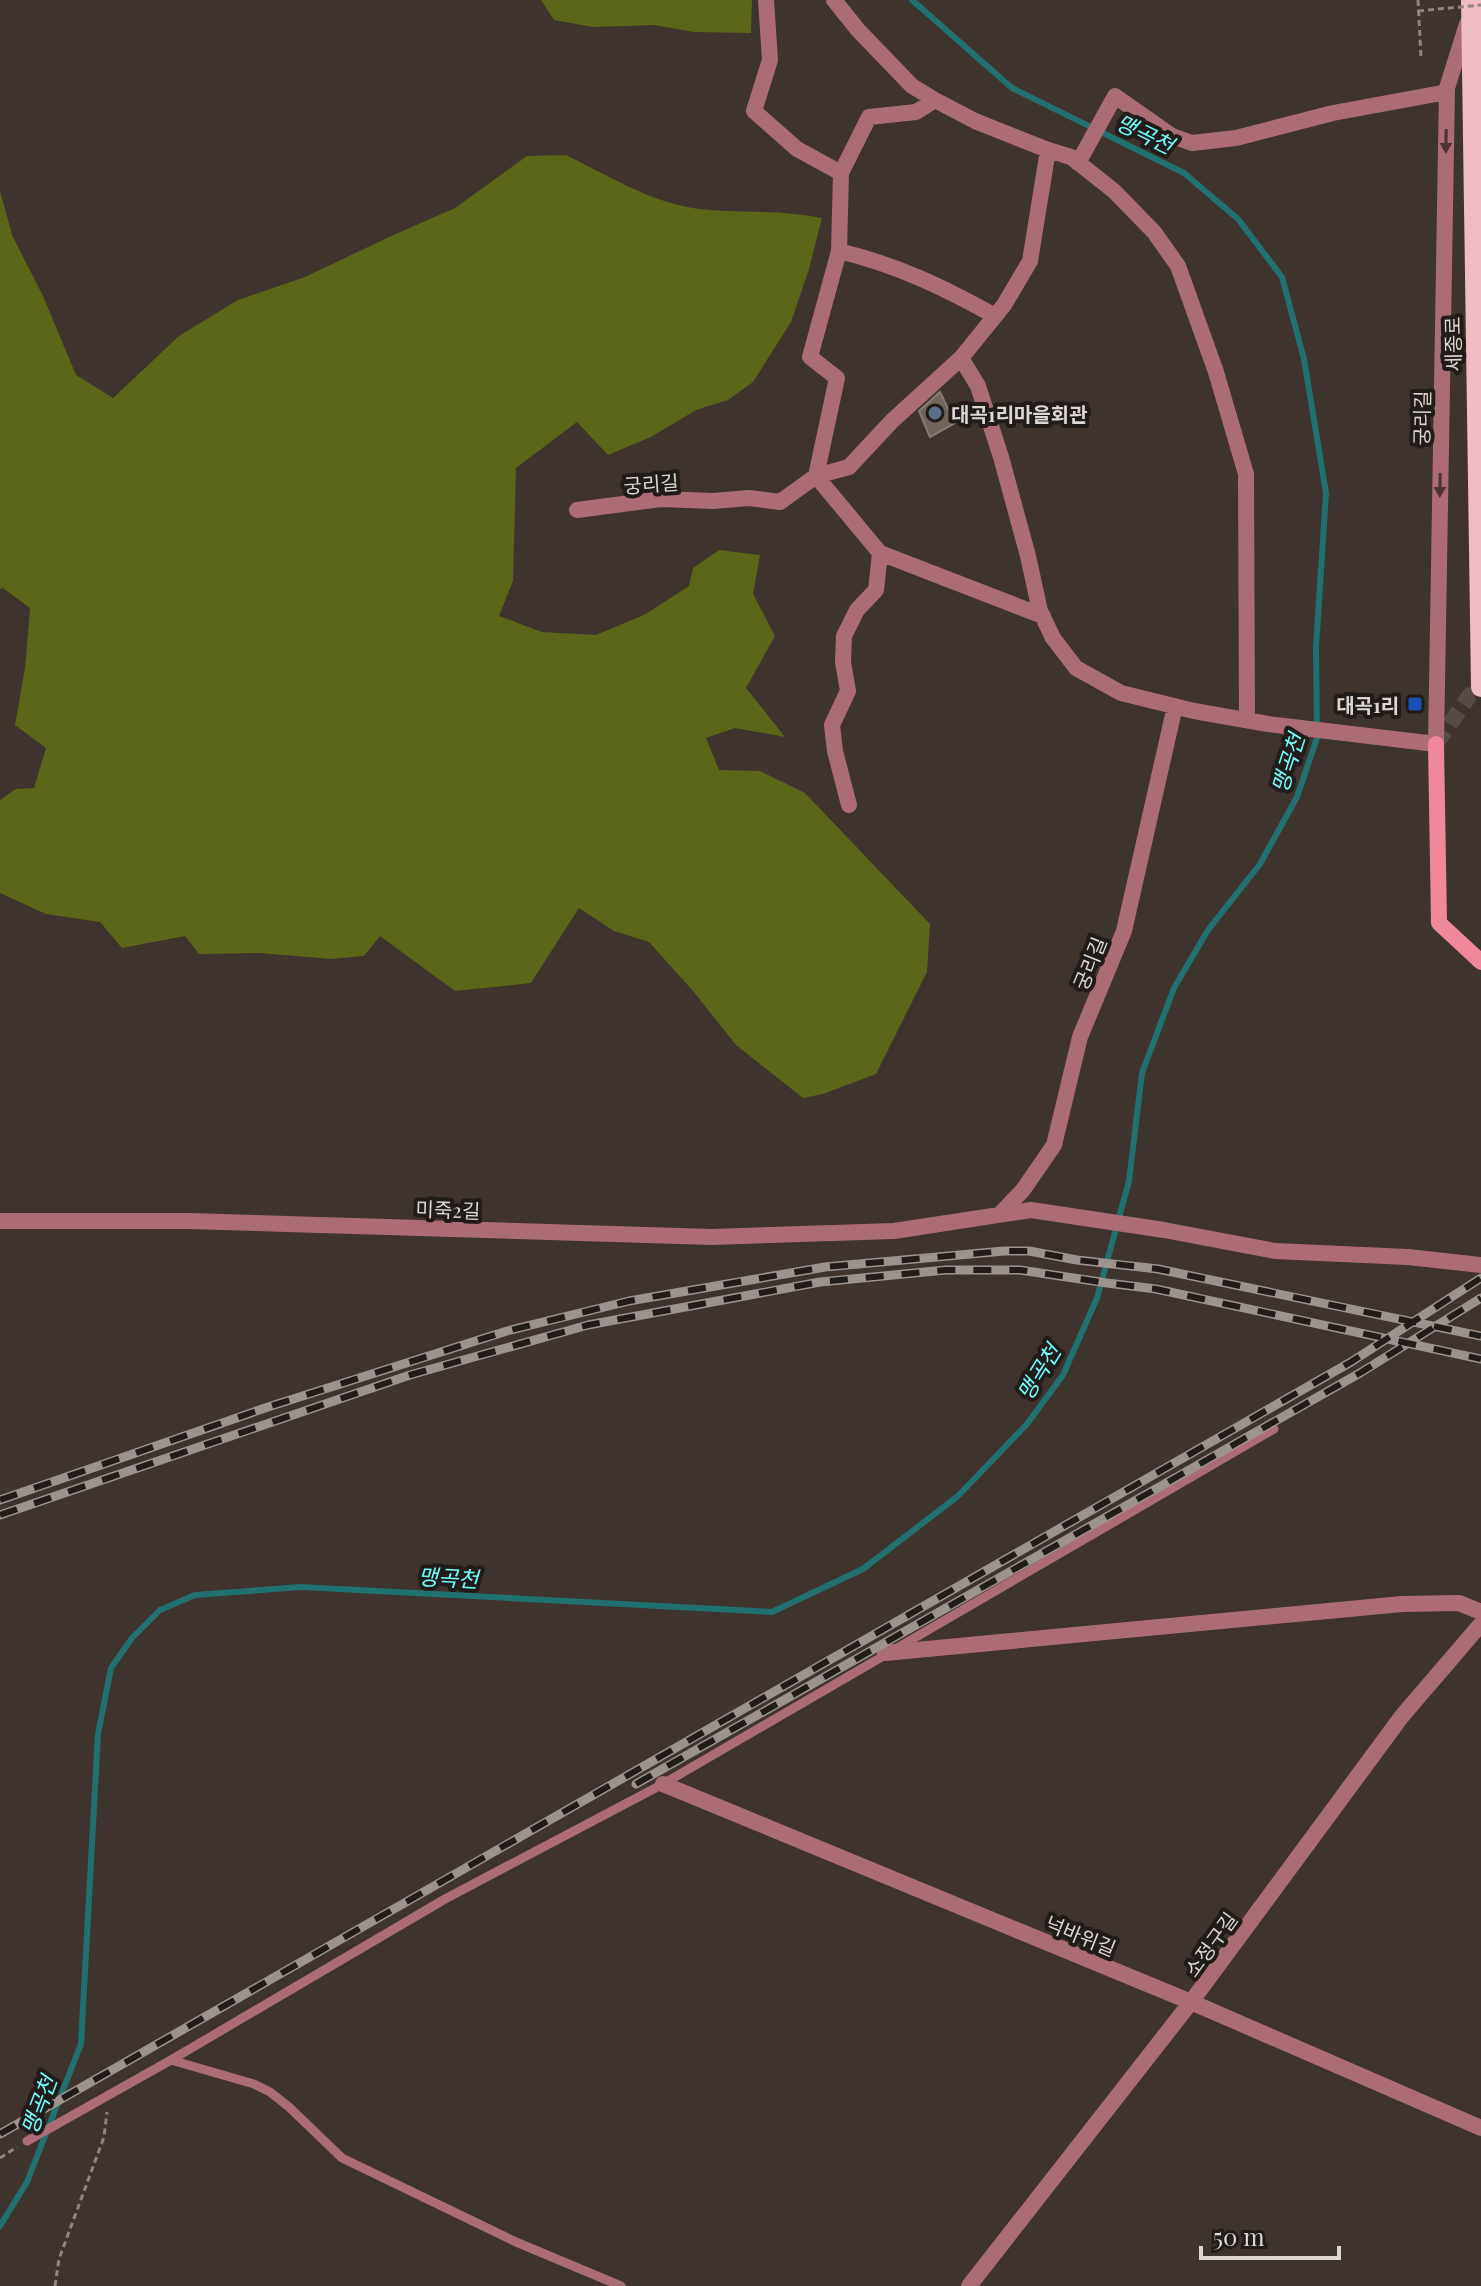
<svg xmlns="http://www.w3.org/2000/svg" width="1481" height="2286" font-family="'Playfair Display','Noto Sans KR',serif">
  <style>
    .forest { fill: #5b6618 }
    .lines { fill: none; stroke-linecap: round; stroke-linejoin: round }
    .stream { stroke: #227171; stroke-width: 6 }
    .building { fill: #70645d; stroke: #887b74; stroke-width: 2 }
    .street-tunnel { stroke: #564b46; stroke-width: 16; stroke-dasharray: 16 8; stroke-linecap: butt }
    .path { stroke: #8e8580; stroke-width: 3; stroke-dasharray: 6 4; stroke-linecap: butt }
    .lane { stroke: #ac6c76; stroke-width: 9 }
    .street { stroke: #ac6c76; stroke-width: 16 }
    .secondary { stroke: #ee889a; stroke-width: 16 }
    .primary { stroke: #f1bcc3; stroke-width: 20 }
    .rail-casing { stroke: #9c938f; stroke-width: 9 }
    .rail { stroke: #211c19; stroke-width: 6; stroke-dasharray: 18; stroke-linecap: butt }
    .path-bridge { stroke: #8e8580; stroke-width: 3; stroke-dasharray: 6 4; stroke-linecap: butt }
    .oneway { fill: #4b3435 }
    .service-dot { fill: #5c6f8a; stroke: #211c19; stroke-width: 3 }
    .transit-dot { fill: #1a4fb4; stroke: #211c19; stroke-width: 3 }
    .labels { text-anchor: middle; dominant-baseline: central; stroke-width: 8; stroke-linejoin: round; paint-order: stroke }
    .street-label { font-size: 20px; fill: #ddd6d2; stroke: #211c19 }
    .poi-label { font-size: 20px; font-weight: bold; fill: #ddd6d2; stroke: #211c19; text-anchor: start }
    .water-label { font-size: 22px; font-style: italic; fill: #6efefe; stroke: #211c19 }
  </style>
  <rect width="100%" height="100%" fill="#3e332d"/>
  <path class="forest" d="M 541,0 L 752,0 L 751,33 L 694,32 L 654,25 L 593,27 L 554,20 Z
    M 566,155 C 607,175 647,200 692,208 C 735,214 778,209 822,218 L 809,269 L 791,322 L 753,382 L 728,400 L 696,410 L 651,437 L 608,455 L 577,422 L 516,468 L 513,581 L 499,616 L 542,632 L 596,635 L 646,614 L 689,586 L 693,568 L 719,550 L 760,555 L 753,594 L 775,636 L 746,688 L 785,737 L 735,728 L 706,738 L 719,770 L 760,771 L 805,793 L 930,924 L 927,972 L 876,1074 L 823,1094 L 803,1098 L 736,1045 L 693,991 L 649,942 L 614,931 L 579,908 L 531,983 L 455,991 L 380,936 L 364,956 L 331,959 L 260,953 L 199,954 L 185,936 L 122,948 L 100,922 L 46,914 L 0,893 L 0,800 L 16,789 L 34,788 L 46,748 L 15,725 L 25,668 L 30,608 L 3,588 L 0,589 L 0,191 L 12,235 L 43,296 L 76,375 L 113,398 L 179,336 L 238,300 L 305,277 L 389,237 L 455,208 L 527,156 Z"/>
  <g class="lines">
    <path class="stream" d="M 0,2226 L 27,2182 L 81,2044 L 98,1734 L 111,1668 L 132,1638 L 160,1610 L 195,1595 L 301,1587 L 772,1612 L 863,1569 L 958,1496 L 1027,1424 L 1063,1375 L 1097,1298 L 1129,1181 L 1142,1073 L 1174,988 L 1208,930 L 1260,864 L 1297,797 L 1317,738 L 1316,647 L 1326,493 L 1304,359 L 1282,277 L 1238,219 L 1184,173 L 1012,88 L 912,0"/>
  </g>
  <path class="building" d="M 940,392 L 955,423 L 930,437 L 919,411 Z"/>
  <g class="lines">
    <path class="street-tunnel" d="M 1436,744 L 1470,695 L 1481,694"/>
    <path class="path" d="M 1418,0 L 1421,57
      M 0,2158 L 17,2147
      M 55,2286 L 59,2259 L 104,2137 L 107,2112"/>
    <path class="lane" d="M 27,2141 L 171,2060
      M 621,2286 L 516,2242 L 342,2158 L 289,2107 L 270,2092 L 254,2084 L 171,2060 L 445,1899 L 663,1784 L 1274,1429"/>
    <path class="street" d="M 766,0 L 770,60 L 754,111 L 797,149 L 841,173
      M 834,0 L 858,30 L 912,86 L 935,100
      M 1078,163 L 1115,96 L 1172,136 L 1192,143 L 1236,138 L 1333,113 L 1447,92
      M 839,251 C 897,265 943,287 995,316
      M 961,358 L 978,386 L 1001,457 L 1028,556 L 1040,611 L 1053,638 L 1076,668 L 1121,693 L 1194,711 L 1268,724 L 1436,744 L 1447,88 L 1467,24
      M 577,510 L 661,499 L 713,501 L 749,498 L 780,502 L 816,476 L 849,467 L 892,421 L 961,358 L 1004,305 L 1030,261 L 1048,150 L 1071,157 L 1114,191 L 1154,232 L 1178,266 L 1216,372 L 1246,474 L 1247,720
      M 1043,616 L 880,553 L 816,476 L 837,378 L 810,357 L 839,251 L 841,173 L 869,117 L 916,112 L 935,100 L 975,121 L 1048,150
      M 849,805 L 835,751 L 832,725 L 848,691 L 843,662 L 844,636 L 857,610 L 876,590 L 880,553
      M 999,1215 L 1023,1190 L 1054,1145 L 1080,1037 L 1124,931 L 1175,706
      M 0,1221 L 191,1221 L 712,1237 L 894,1231 L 1031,1210 L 1164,1230 L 1275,1251 L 1408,1257 L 1481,1265
      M 885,1653 L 1402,1604 L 1459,1603 L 1481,1612
      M 663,1784 L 1191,2002 L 1481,2128
      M 969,2286 L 1191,2002 L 1402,1716 L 1481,1624"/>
    <path class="secondary" d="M 1436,744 L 1439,923 L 1481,962"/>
    <path class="primary" d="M 1471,0 L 1481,687"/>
    <defs>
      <path id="rail" d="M 0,1500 L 268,1407 L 507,1331 L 629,1301 L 825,1267 L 1004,1251 L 1029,1251 L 1077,1260 L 1158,1269 L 1481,1336
        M 0,1515 L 410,1375 L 588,1325 L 820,1282 L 946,1270 L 1020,1270 L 1107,1283 L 1156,1289 L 1481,1359
        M 636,1784 L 1360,1373 L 1481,1298
        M 0,2134 L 1351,1362 L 1481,1278"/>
    </defs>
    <use href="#rail" class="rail-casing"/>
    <use href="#rail" class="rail"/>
    <path class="path-bridge" d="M 1418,11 L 1481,5"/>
  </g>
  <defs><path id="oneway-solid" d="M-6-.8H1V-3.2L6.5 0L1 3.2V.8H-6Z" transform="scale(2)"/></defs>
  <g class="oneway">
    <use href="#oneway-solid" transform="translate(1446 141) rotate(91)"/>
    <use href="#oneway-solid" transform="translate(1440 485) rotate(91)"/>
  </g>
  <circle class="service-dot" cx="935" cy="413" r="8"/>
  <rect class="transit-dot" x="1407" y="696" width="16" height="16" rx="4"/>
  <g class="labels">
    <g class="street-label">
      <text transform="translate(1452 344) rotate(-91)">세종로</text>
      <text transform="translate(1421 418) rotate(-89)">궁리길</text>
      <text transform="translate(651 483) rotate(-4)">궁리길</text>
      <text transform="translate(1089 963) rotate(-68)">궁리길</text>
      <text transform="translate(448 1209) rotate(2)">미죽2길</text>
      <text transform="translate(1081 1935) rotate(22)">넉바위길</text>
      <text transform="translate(1210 1944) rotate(-54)">소정구길</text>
    </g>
    <g class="poi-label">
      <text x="951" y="413">대곡1리마을회관</text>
      <text x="1399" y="704" text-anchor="end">대곡1리</text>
    </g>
    <g class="water-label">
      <text transform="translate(1145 133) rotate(26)">맹곡천</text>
      <text transform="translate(1287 763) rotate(-72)">맹곡천</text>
      <text transform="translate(1038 1372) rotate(-58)">맹곡천</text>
      <text transform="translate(448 1577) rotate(3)">맹곡천</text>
      <text transform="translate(38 2105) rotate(-69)">맹곡천</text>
    </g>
  </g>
  <path d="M1201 2246v12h138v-12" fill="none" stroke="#ddd6d2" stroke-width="4"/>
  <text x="1213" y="2246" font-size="24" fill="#ddd6d2" stroke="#211c19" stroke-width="6" paint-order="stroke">50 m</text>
</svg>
